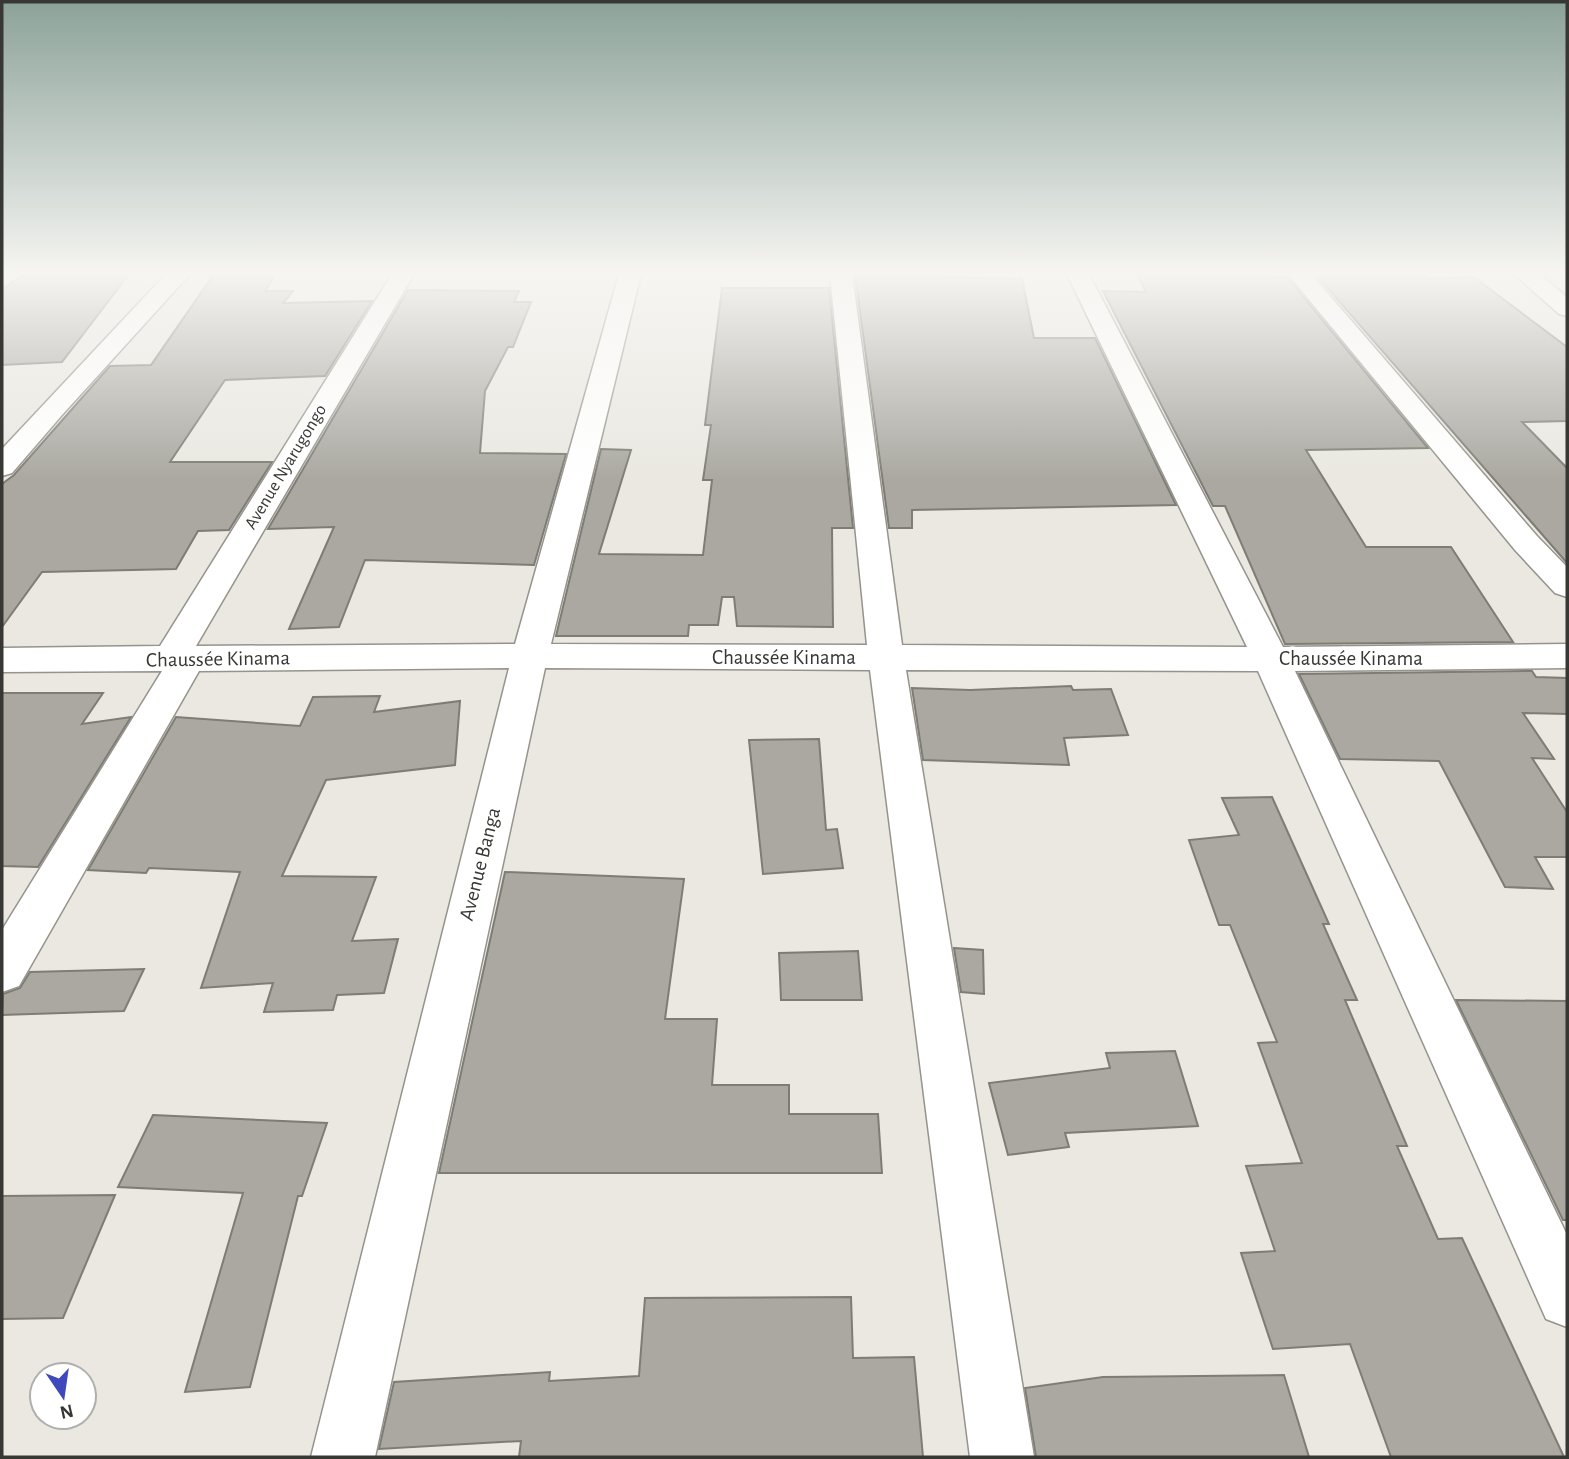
<svg xmlns="http://www.w3.org/2000/svg" width="1569" height="1459" font-family="'Alegreya Sans',sans-serif">
  <style>
    .building { fill: #aaa8a1; stroke: #7e7c75; stroke-width: 2 }
    .lines { fill: none; stroke-linecap: round; stroke-linejoin: round }
    .minor-casing { stroke: #95938c; stroke-width: 3 }
    .minor { fill: #fff; fill-rule: evenodd }
    .labels { text-anchor: middle; dominant-baseline: central; stroke-width: 7; stroke-linejoin: round; paint-order: stroke }
    .far-street-label { font-size: 18px; fill: #373734; stroke: #fff }
    .street-label { font-size: 21px; fill: #373734; stroke: #fff }
  </style>
  <rect width="100%" height="100%" fill="#eae8e1"/>
  <path class="building" d="M 23,274 L 129,274 L 62,362 L 2,365 L 2,290 Z
    M 214,274 L 276,274 L 265,291 L 293,291 L 283,303 L 372,301 L 325,376 L 225,380 L 170,462 L 272,462 L 229,530 L 198,531 L 176,569 L 42,572 L 2,627 L 2,484 L 14,475 L 110,366 L 151,365 Z
    M 855,274 L 943,274 L 944,277 L 1022,279 L 1034,338 L 1095,338 L 1176,505 L 912,510 L 912,528 L 889,528 Z
    M 1137,274 L 1269,274 L 1271,277 L 1287,277 L 1428,448 L 1306,450 L 1366,547 L 1451,547 L 1513,642 L 1285,644 L 1225,506 L 1213,506 L 1103,291 L 1146,292 Z
    M 1424,275 L 1428,279 L 1474,277 L 1567,347 L 1567,421 L 1522,422 L 1567,468 L 1567,563 L 1317,276 Z
    M 722,288 L 829,288 L 853,528 L 832,528 L 833,627 L 737,626 L 734,597 L 722,597 L 718,625 L 689,625 L 688,636 L 556,636 L 601,449 L 631,450 L 599,554 L 703,555 L 712,480 L 703,480 L 711,425 L 705,425 Z
    M 408,290 L 519,291 L 514,302 L 531,302 L 513,347 L 508,347 L 485,391 L 480,453 L 566,454 L 534,565 L 365,560 L 339,627 L 289,629 L 334,527 L 268,529 Z
    M 1532,671 L 1536,677 L 1567,678 L 1567,714 L 1523,713 L 1554,759 L 1532,758 L 1567,812 L 1567,857 L 1535,857 L 1553,889 L 1505,887 L 1439,761 L 1340,759 L 1299,674 Z
    M 1071,686 L 1073,690 L 1111,689 L 1128,735 L 1064,738 L 1069,765 L 923,760 L 912,688 L 970,690 Z
    M 2,693 L 103,693 L 82,724 L 131,717 L 38,867 L 2,866 Z
    M 380,696 L 374,712 L 460,701 L 455,765 L 326,780 L 282,876 L 376,877 L 352,941 L 398,939 L 384,993 L 337,995 L 333,1010 L 264,1012 L 273,983 L 201,988 L 240,872 L 149,868 L 146,873 L 88,870 L 176,717 L 300,726 L 313,697 Z
    M 819,739 L 826,830 L 837,829 L 843,868 L 763,874 L 749,740 Z
    M 1272,797 L 1329,924 L 1323,924 L 1357,1000 L 1345,1000 L 1407,1146 L 1397,1146 L 1438,1239 L 1462,1238 L 1564,1457 L 1391,1457 L 1350,1344 L 1273,1349 L 1241,1253 L 1275,1251 L 1246,1166 L 1302,1163 L 1258,1043 L 1277,1042 L 1230,925 L 1219,925 L 1189,840 L 1239,835 L 1222,798 Z
    M 505,872 L 684,879 L 665,1019 L 717,1019 L 712,1085 L 789,1085 L 789,1114 L 878,1114 L 882,1173 L 439,1173 Z
    M 954,948 L 983,950 L 984,994 L 961,992 Z
    M 858,951 L 862,1000 L 781,1000 L 779,953 Z
    M 144,969 L 124,1011 L 2,1015 L 3,994 L 20,988 L 30,972 Z
    M 1456,1000 L 1567,1001 L 1567,1220 L 1563,1220 Z
    M 1175,1051 L 1198,1126 L 1065,1133 L 1069,1147 L 1008,1155 L 989,1083 L 1110,1068 L 1106,1053 Z
    M 153,1115 L 327,1123 L 302,1196 L 298,1196 L 250,1387 L 185,1392 L 243,1193 L 118,1187 Z
    M 115,1195 L 63,1318 L 2,1319 L 2,1196 Z
    M 851,1297 L 853,1358 L 914,1357 L 923,1457 L 519,1457 L 521,1441 L 379,1449 L 394,1382 L 550,1372 L 549,1381 L 639,1376 L 645,1298 Z
    M 1284,1375 L 1309,1457 L 1036,1457 L 1025,1388 L 1103,1377 Z"/>
  <g class="lines">
    <defs>
      <path id="minor" d="M 166,274 L 190,274 L 62,415 L 12,473 L 2,476 L 2,449 Z
        M 392,274 L 414,274 L 196,646 L 515,644 L 619,274 L 641,274 L 551,644 L 867,645 L 830,274 L 852,274 L 902,645 L 1247,647 L 1067,274 L 1089,274 L 1283,647 L 1567,644 L 1567,668 L 1295,671 L 1567,1235 L 1567,1327 L 1546,1319 L 1258,671 L 906,670 L 1034,1457 L 970,1457 L 870,670 L 545,668 L 375,1457 L 311,1457 L 509,668 L 199,671 L 19,986 L 2,992 L 2,930 L 162,671 L 2,672 L 2,648 L 160,646 Z
        M 1288,274 L 1311,274 L 1537,536 L 1567,567 L 1567,597 L 1555,593 L 1515,550 Z
        M 1514,274 L 1539,274 L 1567,297 L 1567,316 L 1559,314 Z"/>
    </defs>
    <use href="#minor" class="minor-casing"/>
    <use href="#minor" class="minor"/>
  </g>
  <linearGradient id="sky" x2="0" y2="1"><stop stop-color="#8ba298"/><stop offset="0.57" stop-color="#f6f5f2"/><stop offset="1" stop-color="#f6f5f2" stop-opacity="0"/></linearGradient>
  <rect width="1569" height="479" fill="url(#sky)"/>
  <g class="labels">
    <g class="far-street-label">
      <text transform="translate(286 467) rotate(-59)">Avenue Nyarugongo</text>
    </g>
    <g class="street-label">
      <text x="784" y="657">Chaussée Kinama</text>
      <text x="1351" y="658">Chaussée Kinama</text>
      <text transform="translate(218 659) rotate(-1)">Chaussée Kinama</text>
      <text transform="translate(480 864) rotate(-76)">Avenue Banga</text>
    </g>
  </g>
  <rect width="1569" height="1459" fill="none" stroke="#373734" stroke-width="7"/>
  <g transform="translate(63 1396) rotate(167)"><circle r="33" fill="#ffffff" stroke="#afafae" stroke-width="2"/>
  <path d="M0-5L12 26L0 18L-12 26Z" fill="#4048bd"/>
  <text y="-10" font-size="19" font-weight="bold" text-anchor="middle" fill="#373734">N</text>
  </g>
</svg>
